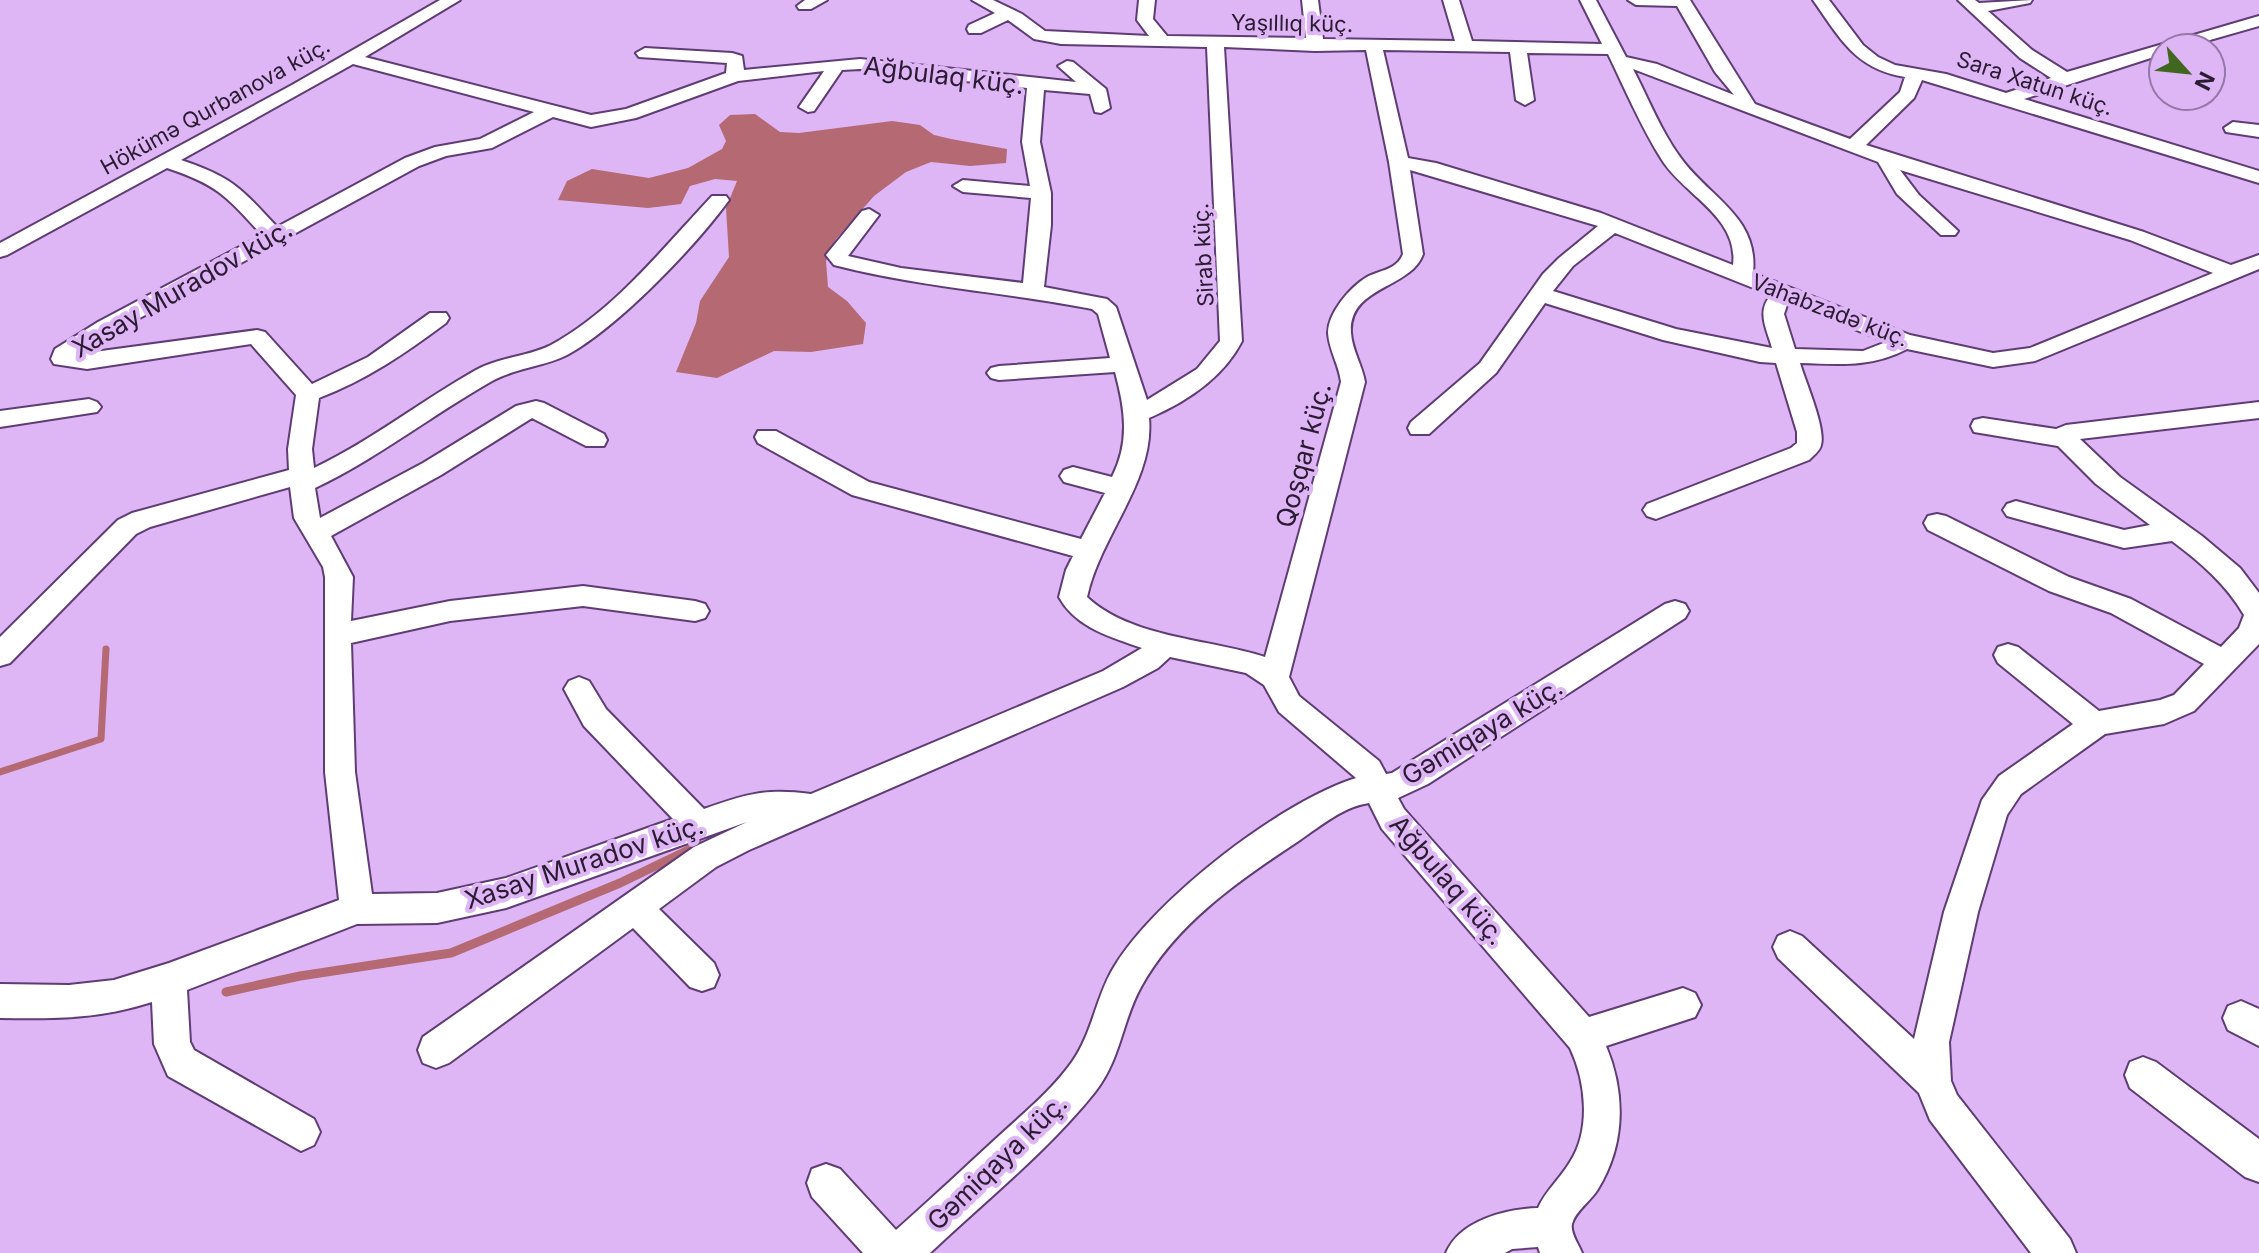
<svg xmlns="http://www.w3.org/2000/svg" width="2259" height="1253" font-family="Inter,sans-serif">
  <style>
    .water { fill: #b56972 }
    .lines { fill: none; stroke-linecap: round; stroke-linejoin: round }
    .stream-far1 { stroke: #b56972; stroke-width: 7 }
    .stream { stroke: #b56972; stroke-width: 9 }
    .minor-casing { stroke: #5f3c73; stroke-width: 4 }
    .minor { fill: #fff; fill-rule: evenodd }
    .labels { text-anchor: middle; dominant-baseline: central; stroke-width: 8; stroke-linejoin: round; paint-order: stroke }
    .far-street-label { font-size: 22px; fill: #2a1b32; stroke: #deb5f5 }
    .street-label { font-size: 26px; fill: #2a1b32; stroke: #deb5f5 }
  </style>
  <rect width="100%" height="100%" fill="#deb5f5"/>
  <path class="water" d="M 755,114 L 780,132 L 799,133 L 892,121 L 920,125 L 934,135 L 951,139 L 1007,149 L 1006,163 L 970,166 L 931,162 L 906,172 L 874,196 L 836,239 L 826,261 L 828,287 L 847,301 L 866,323 L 863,344 L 811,352 L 774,351 L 717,378 L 676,372 L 696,323 L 700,301 L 729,257 L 726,208 L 737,181 L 715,179 L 690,186 L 681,204 L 648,208 L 558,200 L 567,181 L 592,169 L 649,178 L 688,168 L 722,149 L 726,141 L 719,125 L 730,115 Z"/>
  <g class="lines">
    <path class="stream-far1" d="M 0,772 L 101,739 L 106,649
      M 736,827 L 740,825"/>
    <path class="stream" d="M 721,834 L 740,825
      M 226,992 L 300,976 L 451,953 L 620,883 L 699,845"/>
    <defs>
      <path id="minor" d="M 440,0 L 460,0 L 365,57 L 591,115 L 626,109 L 726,73 L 727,63 L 639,57 L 636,53 L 645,48 L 732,53 L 742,56 L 744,70 L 860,59 L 1076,82 L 1058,66 L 1067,61 L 1073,62 L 1106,89 L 1110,108 L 1101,113 L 1095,112 L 1090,94 L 1044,90 L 1040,142 L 1051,193 L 1051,225 L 1044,287 L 1107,299 L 1116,307 L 1147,400 L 1197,369 L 1220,341 L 1207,47 L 1061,44 L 1034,39 L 1008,20 L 981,33 L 969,33 L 967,29 L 969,25 L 995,13 L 972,0 L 993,0 L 1022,14 L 1045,31 L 1149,36 L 1137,20 L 1139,0 L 1155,0 L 1153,19 L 1167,36 L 1306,38 L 1302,0 L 1318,0 L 1323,39 L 1455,41 L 1443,0 L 1459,0 L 1472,41 L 1602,44 L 1580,0 L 1596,0 L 1626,57 L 1657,64 L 1734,95 L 1715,72 L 1677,6 L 1636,5 L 1628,0 L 1690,0 L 1755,104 L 1850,139 L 1900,92 L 1905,77 C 1855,69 1840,38 1813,0 L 1829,0 L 1863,45 L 1878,57 L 1895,65 L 1946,74 L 2006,93 L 2051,78 L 2020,58 L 1958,0 L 1975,0 L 1979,3 L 2032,0 L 2030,3 L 1988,11 L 2032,50 L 2067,72 L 2259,16 L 2259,26 L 2182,48 L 2163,48 L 2163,54 L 2024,99 L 2259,171 L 2259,183 L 1922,80 L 1914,98 L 1866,145 L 2144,232 L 2231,265 L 2259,255 L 2259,269 L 2035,361 L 1993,367 L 1907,349 C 1871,368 1839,364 1800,363 C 1805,381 1826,428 1821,445 C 1820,451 1813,456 1809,460 L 1656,519 L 1647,516 L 1643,510 L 1647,504 L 1791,448 L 1797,443 L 1797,432 L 1776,363 L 1760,362 L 1663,340 L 1545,303 L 1496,373 L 1429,434 L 1411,434 L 1408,428 L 1411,422 L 1480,363 L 1543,274 L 1559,258 L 1598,226 L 1410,170 L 1423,254 C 1411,289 1348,286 1351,333 C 1352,350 1362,365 1365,382 L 1289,677 L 1299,696 L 1379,761 L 1386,774 L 1392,773 L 1665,604 L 1675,601 L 1685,604 L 1689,611 L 1685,618 L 1428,784 L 1398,798 L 1404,809 L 1589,1017 L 1683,988 L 1695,993 L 1701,1005 L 1695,1017 L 1606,1046 C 1626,1094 1625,1145 1598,1189 C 1591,1201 1575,1211 1572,1224 C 1570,1233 1579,1245 1582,1253 L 1540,1253 L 1538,1247 L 1512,1249 L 1505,1253 L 1446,1253 C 1460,1220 1506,1209 1538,1208 C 1546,1190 1560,1179 1570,1162 C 1591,1130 1586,1082 1570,1048 L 1382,829 L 1369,803 C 1343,807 1322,825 1300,840 C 1241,879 1176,923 1141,987 C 1122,1021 1121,1059 1095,1092 C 1048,1151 985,1201 930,1253 L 863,1253 L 812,1197 L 807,1183 L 812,1169 L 826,1164 L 840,1169 L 896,1230 C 931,1199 965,1167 1000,1135 C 1025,1112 1052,1090 1072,1062 C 1093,1032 1096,996 1114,967 C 1155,899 1280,802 1356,778 L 1279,712 L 1264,685 L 1246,673 L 1170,657 L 1158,668 L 1123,687 L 749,850 L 716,867 L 659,909 L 714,963 L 719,975 L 714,987 L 702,991 L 690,987 L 633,928 L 449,1063 L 436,1068 L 423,1063 L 418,1050 L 423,1037 L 694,847 L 747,822 L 506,908 L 437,923 L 357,924 L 187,990 L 190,1042 L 194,1050 L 314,1119 L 320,1132 L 314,1145 L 301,1151 L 168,1076 L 154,1044 L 152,1002 C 99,1019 55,1019 0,1018 L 0,984 L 69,985 L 114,980 L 169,963 L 339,900 L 325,772 L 325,577 L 323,567 L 294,518 L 290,487 L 150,527 L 136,534 L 10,663 L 0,666 L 0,637 L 118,520 L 132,513 L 289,470 L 288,449 L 296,395 L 251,344 L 87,369 L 54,364 L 51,359 L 55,349 L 98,322 L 262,235 C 226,196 218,185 167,168 L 7,255 L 0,257 L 0,243 L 292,85 ZM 1224,47 L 1315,51 L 1366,50 L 1389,162 L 1403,254 C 1397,270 1380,270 1367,277 C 1350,287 1328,313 1328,333 C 1329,350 1339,365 1341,382 L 1265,657 C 1210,639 1130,638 1087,597 C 1100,536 1155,480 1149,418 C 1186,402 1223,378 1242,341 ZM 1383,50 L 1510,52 L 1516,100 L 1525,105 L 1534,100 L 1527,53 L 1608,54 C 1625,89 1641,127 1662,160 C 1684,195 1739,217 1733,265 L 1601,213 L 1436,163 L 1408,158 ZM 353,64 L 534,112 L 480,139 L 435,147 L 405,158 L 277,227 C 241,188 232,177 181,160 ZM 860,69 L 1027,88 L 1022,142 L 1030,186 L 963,180 L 953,186 L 963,192 L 1031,198 L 1023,283 L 901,268 L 848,256 L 879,215 L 869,209 L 862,211 L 826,255 L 834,265 C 918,287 1006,292 1092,309 L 1098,314 L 1110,358 L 999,366 L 991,368 L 987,373 L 991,378 L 999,380 L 1115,372 C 1125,409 1130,442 1112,477 L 1073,467 L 1064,470 L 1060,476 L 1064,482 L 1105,493 L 1081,539 L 869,482 L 776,431 L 758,431 L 755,437 L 758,443 L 852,495 L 1073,556 L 1066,570 L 1059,597 C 1076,628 1111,637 1142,648 L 1103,671 L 811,794 C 766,788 746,794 704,809 L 606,709 L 589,681 L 579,677 L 569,681 L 564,689 L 584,726 L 673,819 L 506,878 L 437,893 L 372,894 L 355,772 L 351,643 L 450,621 L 583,606 L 695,621 L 705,618 L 709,611 L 705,604 L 695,601 L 583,586 L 450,601 L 351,621 L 353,577 L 331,536 L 441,475 L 532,418 L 586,446 L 604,446 L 607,440 L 604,434 L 544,403 L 536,401 L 516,406 L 423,463 L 320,518 L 315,488 C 378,458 432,415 492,381 C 515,368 543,367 567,355 C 618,327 694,248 729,200 L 726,196 L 712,196 C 663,248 615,310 551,345 C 527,357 499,357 476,370 C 421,401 371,441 314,468 L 312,449 L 319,398 C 366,380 406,353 446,323 L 449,318 L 446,313 L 430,313 L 368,357 L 312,384 L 265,332 L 257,330 L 79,354 L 114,332 L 419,166 L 446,156 L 492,148 L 553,117 L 591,127 L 636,118 L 738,81 L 824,71 L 799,107 L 808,112 L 814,111 L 842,70 ZM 1633,69 L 1878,162 L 1897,194 L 1941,235 L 1955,235 L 1958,231 L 1919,195 L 1900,170 L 2130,240 L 2213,273 L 2030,348 L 1993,353 L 1910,335 L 1753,273 C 1759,216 1708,197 1680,157 C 1661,131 1648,98 1633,69 ZM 1615,233 L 1771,295 C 1756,312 1767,329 1772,348 L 1676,329 L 1553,291 L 1573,266 ZM 1788,302 L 1886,342 L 1863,351 L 1795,349 L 1784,314 Z
        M 805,0 L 827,0 L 811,9 L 799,9 L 797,6 Z
        M 2233,122 L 2259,125 L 2259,137 L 2226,132 L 2224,128 Z
        M 89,399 L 97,402 L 101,407 L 97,412 L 0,427 L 0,411 Z
        M 2259,402 L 2259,418 L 2080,439 L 2120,477 L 2202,536 L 2240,568 L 2259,593 L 2259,644 L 2194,711 L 2164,724 L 2105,734 L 2021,794 L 2007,815 L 1978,912 L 1949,1042 L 1951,1081 L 1957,1095 L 2070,1239 L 2076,1253 L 2031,1253 L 1930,1120 L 1919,1093 L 1778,958 L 1773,947 L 1778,936 L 1790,931 L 1802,936 L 1914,1039 L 1944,912 L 1982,800 L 1999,776 L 2073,724 L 1998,663 L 1994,655 L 1998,647 L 2008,644 L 2018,647 L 2099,711 L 2160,700 L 2174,695 L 2204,664 L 2111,613 L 2049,591 L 1928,530 L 1924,523 L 1928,516 L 1937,514 L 1946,516 L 2069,577 L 2131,599 L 2221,647 L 2239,628 L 2244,615 C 2226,584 2200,562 2172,541 L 2124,548 L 2007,516 L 2003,510 L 2007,504 L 2016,501 L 2124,530 L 2150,525 L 2096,484 L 2058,446 L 1974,432 L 1971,426 L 1974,420 L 1983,418 L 2056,429 L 2066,425 Z
        M 2241,1001 L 2259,1009 L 2259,1046 L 2228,1030 L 2223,1018 L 2228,1006 Z
        M 2143,1057 L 2156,1062 L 2259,1139 L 2259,1182 L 2245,1177 L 2130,1088 L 2125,1075 L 2130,1062 Z"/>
    </defs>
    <use href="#minor" class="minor-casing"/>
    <use href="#minor" class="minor"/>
  </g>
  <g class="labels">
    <g class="far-street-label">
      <text transform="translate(1292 23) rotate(1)">Yaşıllıq küç.</text>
      <text transform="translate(2035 83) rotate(18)">Sara Xatun küç.</text>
      <text transform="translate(215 106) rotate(-29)">Hökümə Qurbanova küç.</text>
      <text transform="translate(1203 255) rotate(-93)">Sirab küç.</text>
      <text transform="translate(1830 310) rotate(21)">Vahabzadə küç.</text>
    </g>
    <g class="street-label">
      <text transform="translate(944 75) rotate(7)">Ağbulaq küç.</text>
      <text transform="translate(182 288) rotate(-30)">Xasay Muradov küç.</text>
      <text transform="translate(1303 455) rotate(-75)">Qoşqar küç.</text>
      <text transform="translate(1482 731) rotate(-31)">Gəmiqaya küç.</text>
      <text transform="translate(584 862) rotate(-18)">Xasay Muradov küç.</text>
      <text transform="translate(1448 880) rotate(49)">Ağbulaq küç.</text>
      <text transform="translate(997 1162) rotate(-44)">Gəmiqaya küç.</text>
    </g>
  </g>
  <g transform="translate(2187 72) rotate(117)"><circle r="38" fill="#deb5f5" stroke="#9677a7" stroke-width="2"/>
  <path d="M0-6L14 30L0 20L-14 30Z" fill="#416620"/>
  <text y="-12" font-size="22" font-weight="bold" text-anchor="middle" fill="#2a1b32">N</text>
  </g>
</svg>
